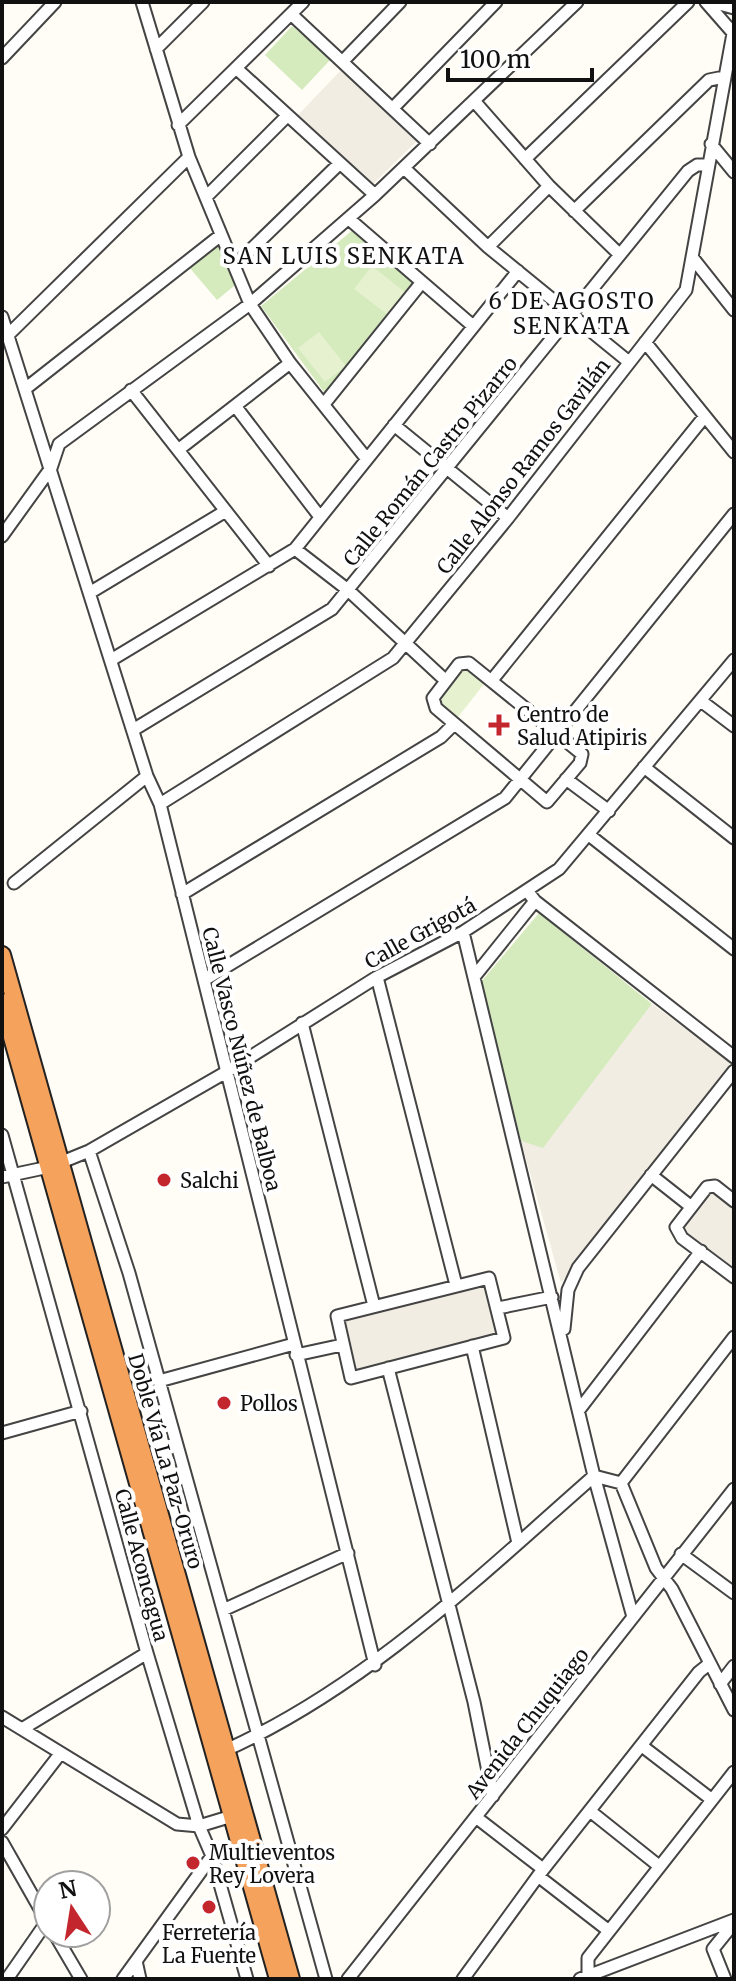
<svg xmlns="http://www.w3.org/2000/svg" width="736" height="1981" font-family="Merriweather,serif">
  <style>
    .green { fill: #d5ebbd }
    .pitch { fill: #e6f2cf }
    .plaza { fill: #f1ede2 }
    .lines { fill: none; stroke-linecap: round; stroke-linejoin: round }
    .minor-casing { stroke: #444; stroke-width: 15 }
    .highway-casing { stroke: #222; stroke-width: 20 }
    .minor { stroke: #fff; stroke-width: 11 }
    .highway { stroke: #f5a25d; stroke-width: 16 }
    .poi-dot { fill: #c4262e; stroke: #fff; stroke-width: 3 }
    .labels { text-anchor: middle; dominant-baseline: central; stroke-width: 8; stroke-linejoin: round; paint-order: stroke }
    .street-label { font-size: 20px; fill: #111; stroke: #fff }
    .poi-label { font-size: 20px; fill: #111; stroke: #fff; text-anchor: start }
    .neighbourhood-label { font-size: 22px; letter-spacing: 2px; fill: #111; stroke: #fff }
  </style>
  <rect width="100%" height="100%" fill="#fffdf5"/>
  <path class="green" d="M 292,26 L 331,59 L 302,90 L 265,55 Z
    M 354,229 L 416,282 L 327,396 L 261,306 Z
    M 223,242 L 240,281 L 217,300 L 189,267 Z
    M 539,913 L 652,1004 L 543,1149 L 521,1141 L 481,982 Z"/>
  <path class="pitch" d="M 372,266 L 406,293 L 388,315 L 354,289 Z
    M 319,332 L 346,366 L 325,382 L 298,348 Z
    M 463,668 L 484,684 L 458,717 L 437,701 Z"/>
  <path class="plaza" d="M 344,67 L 419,139 L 372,185 L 297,116 Z
    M 652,1004 L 733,1064 L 561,1283 L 521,1141 L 543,1148 Z
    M 715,1186 L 734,1201 L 734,1277 L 679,1233 Z
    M 489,1278 L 504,1338 L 351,1377 L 337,1316 Z"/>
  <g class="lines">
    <defs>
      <path id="minor" d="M 142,2 L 189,157 L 250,304 L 290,363 L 366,458
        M 706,2 L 734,34
        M 712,2 L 734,8
        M 291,14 L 430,144
        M 156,49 L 203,2
        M 2,58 L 55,2
        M 343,61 L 400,2
        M 237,69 L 375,195
        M 475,102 L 549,186 L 619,254
        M 393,108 L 496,2
        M 178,125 L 303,2
        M 711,144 L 734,172
        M 525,159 L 688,2
        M 404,168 L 488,247 L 629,362
        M 206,197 L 287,116
        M 574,211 L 709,80 L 724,77
        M 349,219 L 473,326
        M 488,247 L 549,186
        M 692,257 L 734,310
        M 235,265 L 339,164
        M 2,317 L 147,776 L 160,804 L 375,1665
        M 8,335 L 189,157
        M 645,342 L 734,452
        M 25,389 L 221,235
        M 131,390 L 269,566
        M 324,404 L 422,282
        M 236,407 L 320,517
        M 394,425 L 508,518
        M 178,450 L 290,363
        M 2,536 L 51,468 L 59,444 L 250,304 L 375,195 L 577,2
        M 295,549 L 348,590 L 445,680
        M 91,592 L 224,512
        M 111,660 L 295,549 L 518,271
        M 469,663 L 582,754 L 580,763 L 547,802 L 436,708 L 433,698 L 459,664 Z
        M 492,680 L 705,416
        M 701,701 L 734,726
        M 133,730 L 332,609 L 688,171 L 697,165 L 708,165
        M 644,767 L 734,838
        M 566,779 L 609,811
        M 160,804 L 393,658 L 508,518 L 686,290 L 734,28
        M 589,835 L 734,949
        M 14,883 L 147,776
        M 528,892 L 535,901 L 734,1057
        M 182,894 L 441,737 L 454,724
        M 463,932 L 594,1476 L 633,1617
        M 377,977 L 456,1285
        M 474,977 L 535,901
        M 204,980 L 505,798 L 734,514
        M 302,1023 L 374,1306
        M 2,1135 L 147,1653 L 199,1826 L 212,1856 L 123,1979
        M 89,1151 L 129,1273 L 326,1979
        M 62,1162 L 89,1151 L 228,1071 L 377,977 L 463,932 L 559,869 L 734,660
        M 651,1175 L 689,1205
        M 2,1177 L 49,1167
        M 734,1201 L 715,1186 L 707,1187 L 676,1227 L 682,1238 L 734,1277
        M 489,1278 L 504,1338 L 351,1378 L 337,1316 Z
        M 498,1308 L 552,1297
        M 564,1329 L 568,1290 L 578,1268 L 734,1071
        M 472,1346 L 518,1543
        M 296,1355 L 342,1345
        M 388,1368 L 474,1702 L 493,1796
        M 159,1381 L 294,1344
        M 579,1410 L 701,1251
        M 2,1433 L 81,1411
        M 621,1483 L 656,1568 L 672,1589 L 734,1710
        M 681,1554 L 734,1593
        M 223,1610 L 348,1553
        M 720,1684 L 734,1666
        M 2,1717 L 177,1824 L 199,1826 L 232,1816
        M 22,1729 L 147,1653
        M 642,1746 L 711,1799
        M 226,1750 C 367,1686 479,1577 594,1476 L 621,1483 L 734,1337
        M 590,1811 L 659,1866
        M 477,1818 L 543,1869
        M 2,1829 L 60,1754
        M 2,1842 L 48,1923
        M 212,1856 L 247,1979
        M 538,1876 L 609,1931
        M 77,1885 L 79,1882
        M 54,1933 L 81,1979
        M 136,1961 L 140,1979
        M 588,1976 L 588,1958 L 734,1772
        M 7,1979 L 48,1920
        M 348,1979 L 734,1489
        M 463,1979 L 538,1876 L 699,1672 L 709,1664
        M 580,1979 L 734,1920
        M 725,1979 L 713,1949 L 734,1923"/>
      <path id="highway" d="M 2,955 L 291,1979
        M 2,1002 L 278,1979"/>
    </defs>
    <use href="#minor" class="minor-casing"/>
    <use href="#highway" class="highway-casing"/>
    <use href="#minor" class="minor"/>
    <use href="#highway" class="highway"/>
  </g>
  <g class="poi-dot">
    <path d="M495 713h8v8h8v8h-8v8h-8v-8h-8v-8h8z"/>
    <circle cx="164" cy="1180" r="8"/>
    <circle cx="224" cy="1403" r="8"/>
    <circle cx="193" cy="1863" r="8"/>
    <circle cx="209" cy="1907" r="8"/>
  </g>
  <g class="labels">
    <g class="street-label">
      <text transform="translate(430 461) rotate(-51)">Calle Román Castro Pizarro</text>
      <text transform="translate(523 466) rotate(-52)">Calle Alonso Ramos Gavilán</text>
      <text transform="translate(420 933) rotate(-29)">Calle Grigotá</text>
      <text transform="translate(242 1059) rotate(76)">Calle Vasco Núñez de Balboa</text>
      <text transform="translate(166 1461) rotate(74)">Doble Vía La Paz-Oruro</text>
      <text transform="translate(142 1565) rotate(75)">Calle Aconcagua</text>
      <text transform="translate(527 1723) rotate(-52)">Avenida Chuquiago</text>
    </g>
    <g class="poi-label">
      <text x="517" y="714">Centro de<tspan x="517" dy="23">Salud Atipiris</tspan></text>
      <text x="180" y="1180">Salchi</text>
      <text x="240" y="1403">Pollos</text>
      <text x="209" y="1852">Multieventos<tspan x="209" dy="23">Rey Lovera</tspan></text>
      <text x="209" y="1932" text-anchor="middle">Ferretería<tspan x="209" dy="23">La Fuente</tspan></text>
    </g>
    <g class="neighbourhood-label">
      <text x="344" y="256">SAN LUIS SENKATA</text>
      <text x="572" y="301">6 DE AGOSTO<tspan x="572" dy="25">SENKATA</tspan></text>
    </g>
  </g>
  <rect width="736" height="1981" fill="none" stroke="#111111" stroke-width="8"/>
  <g transform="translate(72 1909) rotate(348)"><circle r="38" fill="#ffffff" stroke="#a0a0a0" stroke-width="2"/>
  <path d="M0-6L14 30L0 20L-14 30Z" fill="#c4262e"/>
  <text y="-12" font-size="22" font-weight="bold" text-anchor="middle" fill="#111111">N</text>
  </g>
  <path d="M448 68v12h144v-12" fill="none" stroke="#111111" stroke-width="4"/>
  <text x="460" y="68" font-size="24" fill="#111111" stroke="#ffffff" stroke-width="6" paint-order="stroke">100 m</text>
</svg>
